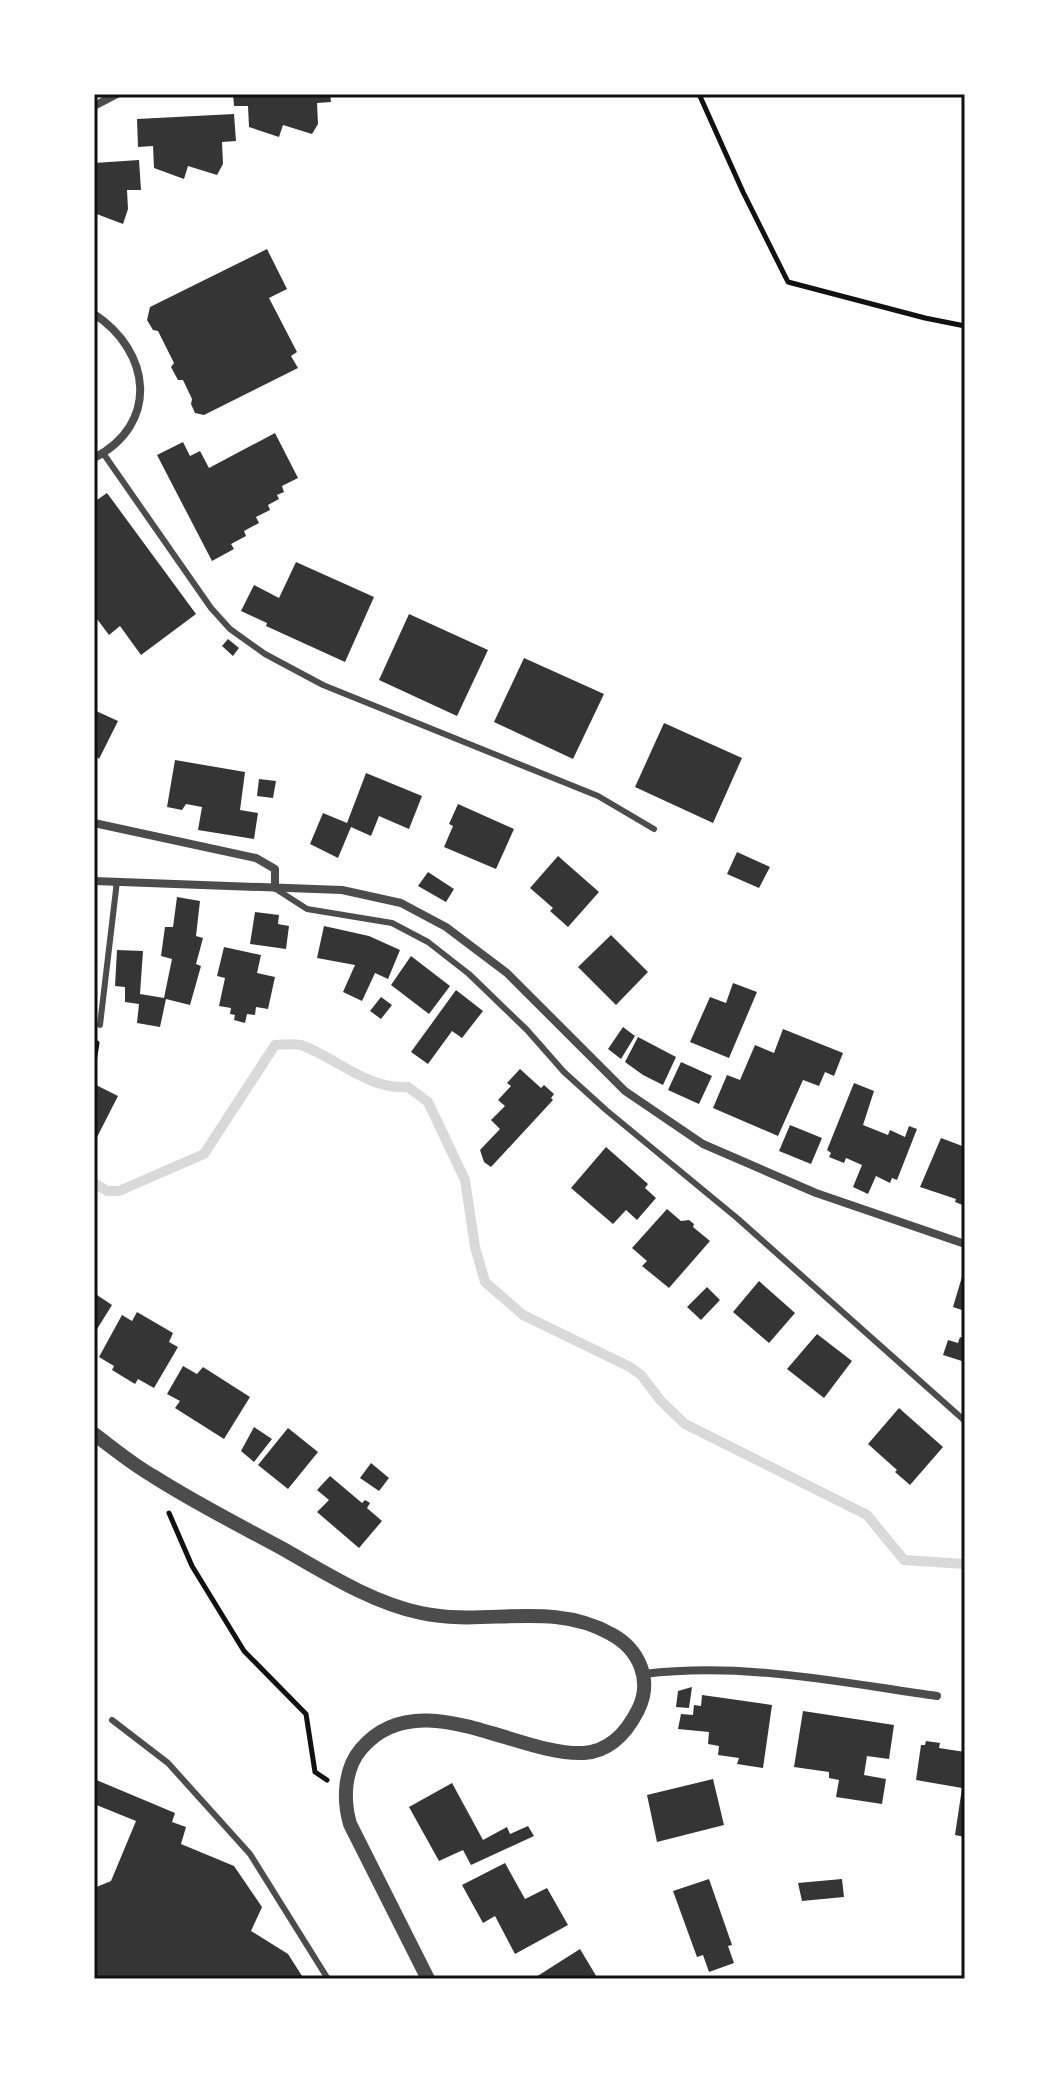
<svg xmlns="http://www.w3.org/2000/svg" width="1059" height="2073" font-family="'Source Sans 3',sans-serif">
  <style>
    .lines { fill: none; stroke-linecap: round; stroke-linejoin: round }
    .stream { stroke: #d9d9d9; stroke-width: 10 }
    .building { fill: #353535 }
    .path { stroke: #111; stroke-width: 5 }
    .service { stroke: #4c4c4c; stroke-width: 6 }
    .minor { stroke: #4c4c4c; stroke-width: 8 }
    .tertiary { stroke: #4c4c4c; stroke-width: 14 }
    .neatline { fill: none; stroke: #111; stroke-width: 3 }
  </style>
  <rect width="100%" height="100%" fill="#fff"/>
  <g class="lines">
    <path class="stream" d="M 94,1183 L 107,1191 L 119,1191 L 204,1154 L 275,1045 C 284,1045 293,1043 301,1045 C 337,1058 368,1090 408,1087 L 428,1102 L 465,1180 L 475,1247 L 485,1282 L 523,1315 L 630,1367 L 641,1375 L 661,1401 L 685,1424 L 867,1515 L 904,1560 L 965,1564"/>
  </g>
  <path class="building" d="M 233,94 L 330,94 L 331,102 L 317,103 L 318,124 L 312,134 L 283,125 L 279,137 L 249,127 L 248,106 L 234,106 Z
    M 234,114 L 236,141 L 222,142 L 223,164 L 217,175 L 188,166 L 184,179 L 154,168 L 153,146 L 138,147 L 137,119 Z
    M 139,160 L 141,190 L 127,190 L 128,209 L 123,224 L 94,213 L 94,163 Z
    M 267,249 L 287,289 L 269,298 L 297,352 L 291,356 L 298,368 L 204,415 L 195,413 L 191,404 L 192,399 L 183,380 L 178,380 L 171,367 L 174,363 L 158,331 L 153,330 L 147,320 L 150,307 Z
    M 275,433 L 298,478 L 282,486 L 284,492 L 277,495 L 279,499 L 268,505 L 270,510 L 256,517 L 259,523 L 244,531 L 246,536 L 231,544 L 234,549 L 212,561 L 157,455 L 183,442 L 190,456 L 200,451 L 209,468 Z
    M 107,493 L 196,614 L 141,655 L 120,626 L 109,635 L 94,615 L 94,502 Z
    M 296,562 L 374,597 L 345,662 L 266,626 L 267,623 L 241,611 L 254,585 L 279,598 Z
    M 409,614 L 488,650 L 457,716 L 379,680 Z
    M 228,639 L 239,648 L 233,656 L 222,646 Z
    M 524,658 L 604,694 L 573,759 L 494,722 Z
    M 94,710 L 118,721 L 99,759 L 97,757 L 94,763 Z
    M 664,723 L 742,758 L 713,823 L 635,787 Z
    M 175,760 L 245,772 L 240,810 L 258,813 L 254,839 L 198,830 L 202,807 L 186,804 L 182,810 L 167,807 Z
    M 366,773 L 422,796 L 409,829 L 379,816 L 371,836 L 351,827 L 338,858 L 310,844 L 323,813 L 347,823 Z
    M 259,779 L 276,781 L 273,798 L 257,796 Z
    M 458,804 L 514,829 L 496,869 L 444,847 L 453,826 L 449,824 Z
    M 737,852 L 770,867 L 759,888 L 727,874 Z
    M 558,856 L 599,892 L 568,927 L 550,911 L 553,908 L 530,888 Z
    M 428,872 L 454,889 L 446,902 L 418,886 Z
    M 177,897 L 200,901 L 196,936 L 203,938 L 196,964 L 201,966 L 190,1005 L 166,999 L 160,1027 L 137,1023 L 139,1004 L 125,1002 L 125,987 L 115,986 L 117,950 L 143,951 L 140,994 L 164,998 L 172,959 L 161,956 L 165,927 L 173,927 Z
    M 255,912 L 279,915 L 278,924 L 289,926 L 286,949 L 250,944 Z
    M 324,926 L 369,936 L 400,950 L 388,979 L 375,973 L 362,1001 L 343,992 L 355,965 L 317,958 Z
    M 611,935 L 648,972 L 616,1005 L 578,967 Z
    M 224,947 L 261,955 L 257,973 L 275,977 L 268,1009 L 256,1007 L 255,1015 L 247,1014 L 245,1023 L 234,1020 L 235,1015 L 230,1014 L 231,1008 L 219,1006 L 225,978 L 217,976 Z
    M 411,956 L 450,986 L 429,1014 L 391,985 Z
    M 733,983 L 757,992 L 729,1058 L 690,1042 L 710,997 L 726,1003 Z
    M 456,990 L 483,1011 L 462,1038 L 452,1031 L 428,1064 L 411,1052 Z
    M 381,997 L 392,1005 L 381,1019 L 370,1011 Z
    M 623,1027 L 635,1036 L 621,1059 L 608,1049 Z
    M 783,1029 L 843,1053 L 834,1076 L 825,1072 L 819,1086 L 803,1080 L 778,1136 L 713,1108 L 727,1075 L 740,1080 L 755,1045 L 774,1053 Z
    M 638,1037 L 676,1057 L 663,1085 L 643,1075 L 625,1062 Z
    M 681,1062 L 712,1076 L 699,1104 L 668,1090 Z
    M 520,1069 L 541,1088 L 544,1085 L 554,1094 L 551,1098 L 553,1100 L 491,1167 L 484,1162 L 480,1150 L 500,1129 L 491,1120 L 505,1106 L 498,1100 L 511,1086 L 507,1083 Z
    M 854,1083 L 874,1091 L 863,1125 L 888,1135 L 890,1130 L 905,1137 L 909,1126 L 917,1129 L 897,1180 L 892,1178 L 890,1183 L 876,1176 L 868,1194 L 853,1187 L 862,1165 L 846,1158 L 844,1163 L 829,1157 L 831,1153 L 827,1150 Z
    M 94,1084 L 118,1096 L 94,1143 Z
    M 790,1125 L 822,1138 L 811,1164 L 779,1151 Z
    M 941,1138 L 965,1147 L 965,1206 L 955,1202 L 956,1199 L 920,1187 Z
    M 606,1147 L 648,1184 L 645,1188 L 656,1198 L 637,1220 L 626,1210 L 613,1224 L 571,1188 Z
    M 667,1209 L 681,1221 L 689,1220 L 694,1224 L 693,1227 L 710,1241 L 669,1288 L 642,1266 L 647,1261 L 632,1248 Z
    M 964,1270 L 965,1270 L 965,1311 L 953,1307 Z
    M 759,1281 L 795,1313 L 769,1343 L 733,1312 Z
    M 707,1287 L 720,1300 L 701,1320 L 687,1307 Z
    M 94,1293 L 112,1305 L 94,1334 Z
    M 137,1312 L 173,1333 L 169,1342 L 178,1347 L 154,1388 L 138,1379 L 135,1384 L 112,1370 L 114,1366 L 99,1357 L 122,1315 L 132,1321 Z
    M 817,1334 L 852,1361 L 824,1398 L 787,1369 Z
    M 960,1337 L 965,1339 L 965,1362 L 943,1355 L 948,1340 L 958,1343 Z
    M 183,1366 L 197,1374 L 203,1367 L 250,1397 L 224,1439 L 175,1408 L 180,1401 L 167,1394 Z
    M 899,1408 L 943,1447 L 910,1485 L 895,1472 L 897,1470 L 868,1444 Z
    M 254,1427 L 272,1439 L 254,1462 L 241,1451 Z
    M 288,1428 L 318,1452 L 288,1489 L 258,1465 Z
    M 371,1463 L 389,1478 L 379,1491 L 360,1478 Z
    M 330,1476 L 362,1503 L 365,1500 L 370,1503 L 367,1508 L 382,1521 L 359,1548 L 317,1512 L 329,1500 L 317,1490 Z
    M 692,1687 L 689,1708 L 676,1707 L 678,1691 Z
    M 702,1695 L 772,1705 L 763,1768 L 737,1764 L 739,1758 L 718,1755 L 719,1746 L 708,1744 L 709,1732 L 678,1729 L 681,1714 L 693,1715 L 694,1705 L 701,1706 Z
    M 803,1711 L 894,1725 L 889,1759 L 867,1756 L 864,1775 L 886,1779 L 882,1804 L 836,1797 L 839,1780 L 829,1778 L 829,1772 L 794,1767 Z
    M 926,1741 L 940,1743 L 939,1748 L 965,1752 L 965,1837 L 955,1835 L 962,1788 L 916,1780 L 921,1745 L 925,1745 Z
    M 94,1779 L 175,1813 L 172,1822 L 186,1827 L 181,1844 L 234,1866 L 262,1907 L 251,1931 L 288,1954 L 304,1979 L 250,1979 L 245,1976 L 244,1979 L 94,1979 L 94,1888 L 111,1881 L 136,1821 L 94,1804 Z
    M 713,1779 L 724,1825 L 657,1842 L 647,1795 Z
    M 452,1783 L 483,1840 L 507,1827 L 510,1834 L 528,1826 L 534,1836 L 471,1865 L 463,1850 L 439,1861 L 409,1807 Z
    M 505,1863 L 525,1899 L 547,1888 L 568,1925 L 515,1954 L 495,1916 L 483,1923 L 462,1885 Z
    M 709,1879 L 732,1945 L 728,1946 L 734,1963 L 709,1972 L 703,1955 L 697,1957 L 673,1891 Z
    M 842,1879 L 844,1897 L 802,1901 L 798,1883 Z
    M 580,1949 L 598,1979 L 537,1979 L 536,1977 Z"/>
  <g class="lines">
    <path class="path" d="M 699,94 L 743,192 L 788,282 L 925,318 L 965,326
      M 94,1062 L 97,1043
      M 169,1513 L 192,1566 L 244,1651 L 306,1714 L 315,1772 L 327,1780"/>
    <path class="service" d="M 103,453 L 211,608 L 230,629 L 265,654 L 323,685 L 598,796 L 654,829
      M 276,889 L 307,909 L 392,923 L 428,942 L 469,974 L 527,1030 L 564,1072 L 606,1110 L 737,1218 L 965,1421
      M 100,1025 L 117,881
      M 112,1720 L 168,1763 L 250,1854 L 328,1979"/>
    <path class="minor" d="M 94,106 L 117,94
      M 94,314 C 151,351 160,424 94,458
      M 94,823 L 256,858 L 275,869 L 275,888
      M 94,881 L 342,890 L 401,903 L 446,927 L 507,973 L 625,1091 L 703,1144 L 816,1193 L 965,1244
      M 644,1674 C 744,1662 838,1682 937,1696"/>
    <path class="tertiary" d="M 94,1434 C 113,1448 132,1464 153,1476 C 195,1503 241,1526 285,1550 C 327,1574 373,1603 421,1613 C 485,1627 551,1600 611,1634 C 639,1649 653,1680 638,1710 C 627,1732 611,1751 584,1753 C 516,1756 418,1681 361,1749 C 344,1769 343,1800 350,1824 L 428,1979"/>
  </g>
  <rect width="1059" height="2073" fill="none" stroke="#ffffff" stroke-width="192"/>
  <rect x="96" y="96" width="867" height="1881" class="neatline"/>
</svg>
